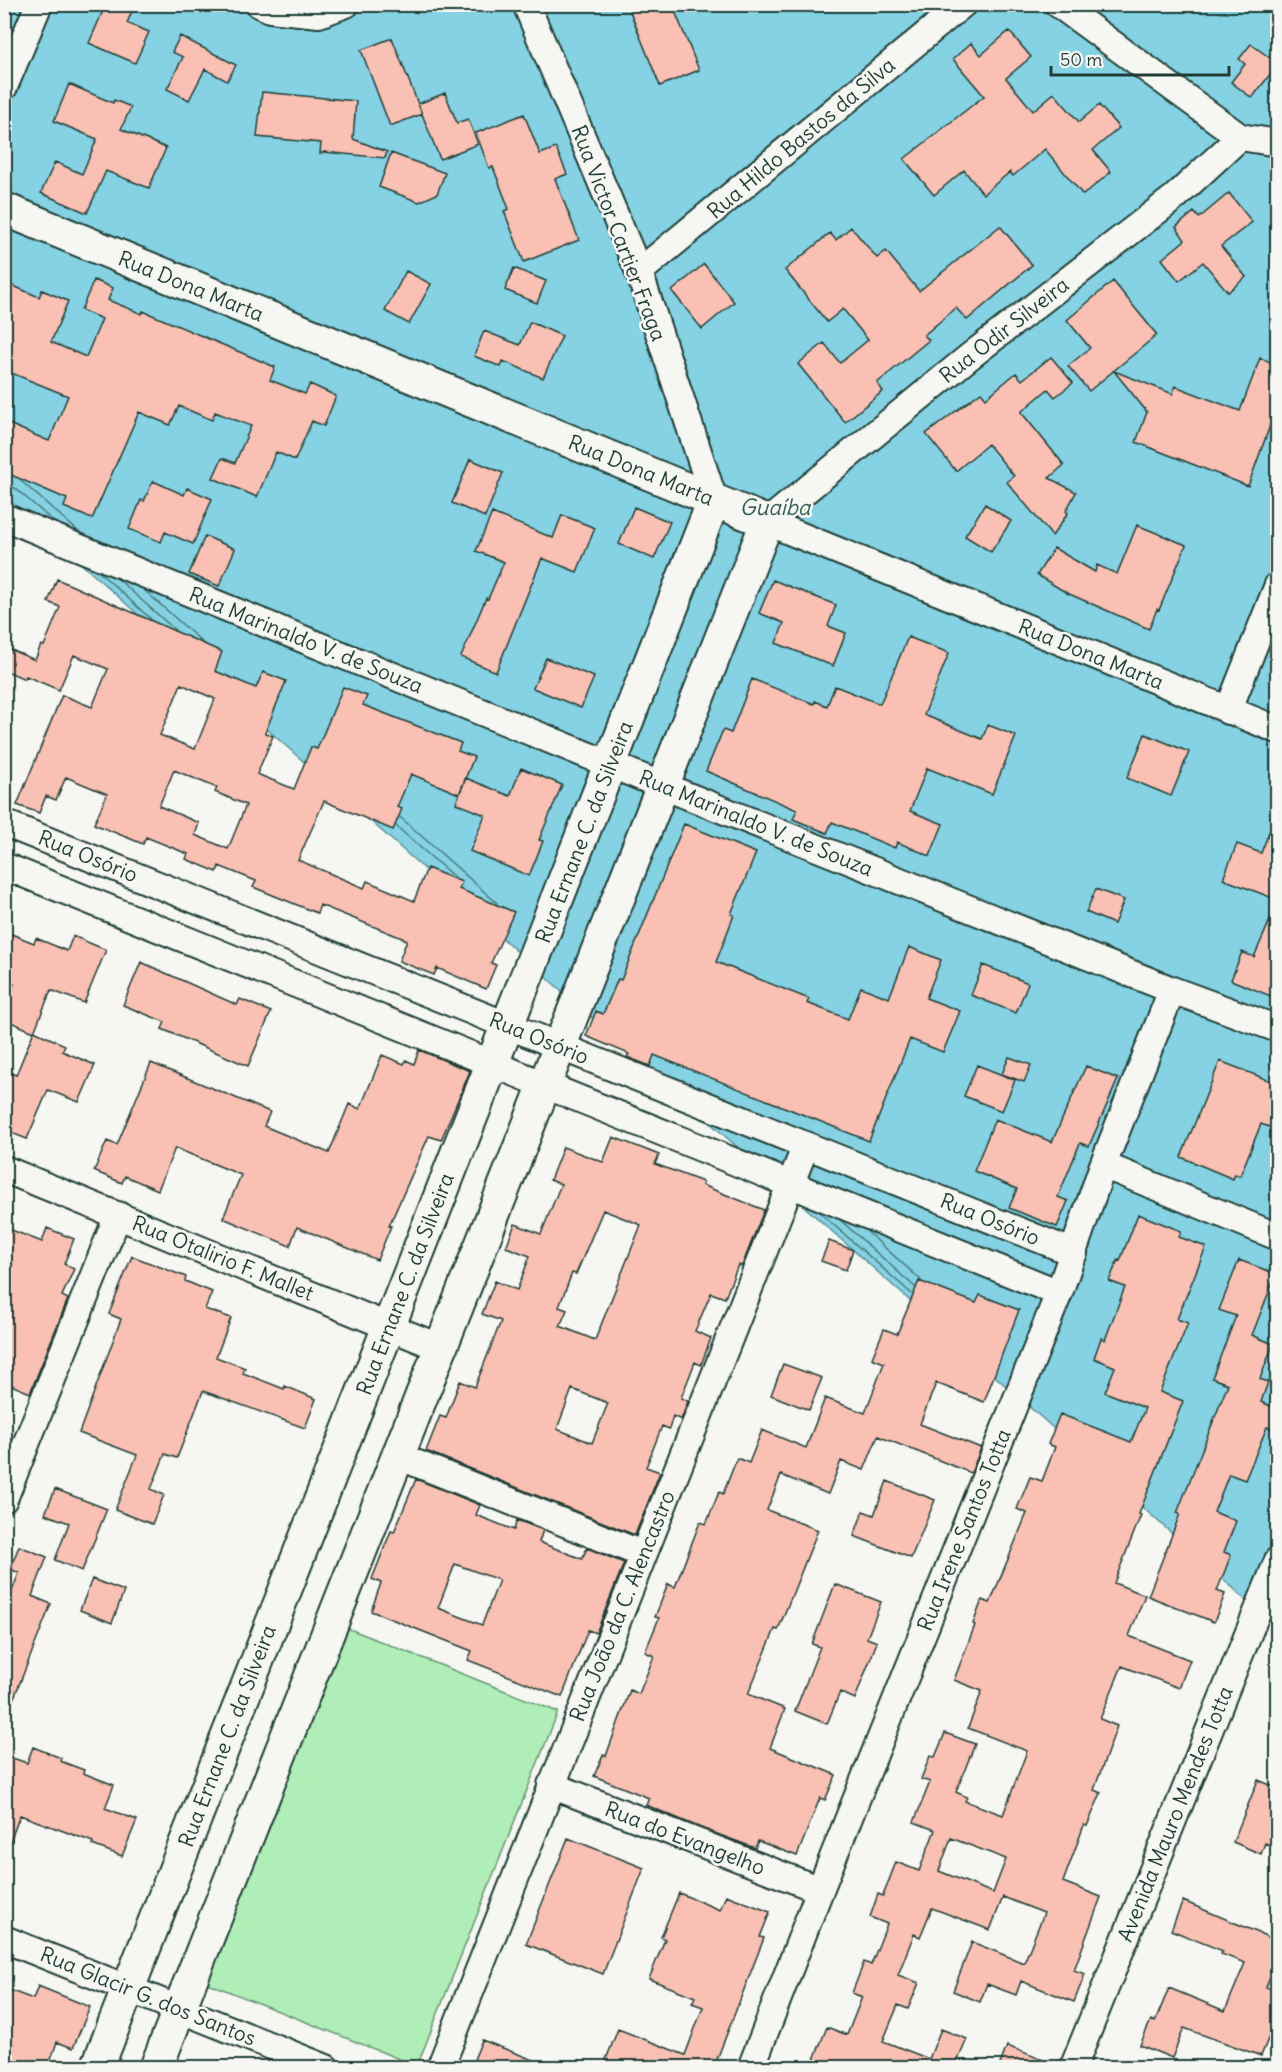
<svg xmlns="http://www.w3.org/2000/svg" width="1282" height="2072" font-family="Delius,sans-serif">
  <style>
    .green { fill: #afeeb6; stroke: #679675; stroke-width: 1.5 }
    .water { fill: #85d2e4; stroke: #5c969e; stroke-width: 1.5 }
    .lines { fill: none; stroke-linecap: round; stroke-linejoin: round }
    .shore { stroke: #48797a; stroke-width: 1.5 }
    .building { fill: #fac0b4; stroke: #1f3d34; stroke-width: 1.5; fill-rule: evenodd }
    .minor-casing { stroke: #1f3d34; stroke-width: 30 }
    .tertiary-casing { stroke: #1f3d34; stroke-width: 36 }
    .minor { stroke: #f6f6f2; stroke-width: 26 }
    .tertiary { stroke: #f6f6f2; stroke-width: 32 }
    .labels { text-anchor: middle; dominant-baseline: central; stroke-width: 5; stroke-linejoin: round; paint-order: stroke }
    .street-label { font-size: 21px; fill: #1f3d34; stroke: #f6f6f2 }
    .water-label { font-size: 22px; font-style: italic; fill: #335b57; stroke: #f6f6f2 }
  </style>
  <rect width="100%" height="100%" fill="#f6f6f2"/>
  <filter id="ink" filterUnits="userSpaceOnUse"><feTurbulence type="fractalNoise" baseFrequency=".0167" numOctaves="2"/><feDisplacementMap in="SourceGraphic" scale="12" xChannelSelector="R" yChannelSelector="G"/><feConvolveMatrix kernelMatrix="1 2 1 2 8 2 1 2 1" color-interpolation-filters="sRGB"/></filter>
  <g filter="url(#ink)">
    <path class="green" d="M 347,1628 L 558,1712 L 417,2066 L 205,1982 Z"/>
    <path class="water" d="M 5,5 L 1277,5 L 1277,1627 L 5,496 Z"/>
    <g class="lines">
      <path class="shore" d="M 21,481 L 79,532
        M 4,485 L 15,488 L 54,522
        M 97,570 L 152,620
        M 118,579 L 175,630
        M 143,589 L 202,642
        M 400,817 L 497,903
        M 396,826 L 454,877
        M 818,1211 L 912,1294
        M 839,1219 L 915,1287
        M 864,1229 L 921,1280"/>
    </g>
    <path class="building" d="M 106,4 L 135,4 L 127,23 L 149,32 L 135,63 L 89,43 Z
      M 627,4 L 672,4 L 699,70 L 660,86 Z
      M 1009,31 L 1031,57 L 1006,78 L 1033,111 L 1054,93 L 1079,122 L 1099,105 L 1119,128 L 1093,150 L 1111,172 L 1083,195 L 1045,149 L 1013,176 L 1010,172 L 983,194 L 964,170 L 934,195 L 904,159 L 984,96 L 953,59 L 971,43 L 981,55 Z
      M 180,36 L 236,65 L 227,81 L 205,69 L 189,100 L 167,89 L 183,57 L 172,52 Z
      M 392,38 L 422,114 L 390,126 L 361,50 Z
      M 1251,44 L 1278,64 L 1252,98 L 1231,82 L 1245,64 L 1239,59 Z
      M 69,84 L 113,103 L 114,100 L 131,107 L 121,129 L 166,148 L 149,188 L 106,171 L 87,213 L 41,193 L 55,162 L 82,174 L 97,139 L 54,121 Z
      M 262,92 L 356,101 L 353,139 L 387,152 L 385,158 L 324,152 L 320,154 L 321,143 L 257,137 Z
      M 445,93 L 457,123 L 468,119 L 478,144 L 440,159 L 418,104 Z
      M 524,114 L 540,154 L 556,148 L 567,174 L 555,179 L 579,240 L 524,262 L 504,211 L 509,209 L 493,167 L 489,168 L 476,133 Z
      M 391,153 L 445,173 L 437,194 L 419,202 L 379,187 Z
      M 1229,193 L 1252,222 L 1221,246 L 1246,277 L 1228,292 L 1203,262 L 1179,281 L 1162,259 L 1185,240 L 1176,227 L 1194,212 L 1199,218 Z
      M 1000,226 L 1032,265 L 967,320 L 956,308 L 924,335 L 929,340 L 877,383 L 883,391 L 845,422 L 798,364 L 824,343 L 840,363 L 868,340 L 843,309 L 827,322 L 785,270 L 830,233 L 836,240 L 851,227 L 877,258 L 886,251 L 919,291 Z
      M 704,264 L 734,302 L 702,329 L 672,291 Z
      M 514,268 L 546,281 L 537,303 L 505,290 Z
      M 406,271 L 431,284 L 409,324 L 385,311 Z
      M 94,280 L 113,288 L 108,300 L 142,314 L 143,311 L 275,367 L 270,380 L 305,394 L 310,384 L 336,396 L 324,426 L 312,421 L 295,460 L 276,452 L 257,497 L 213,478 L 222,458 L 235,463 L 251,426 L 215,412 L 212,420 L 179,406 L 170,425 L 139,412 L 92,519 L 64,507 L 67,499 L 4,472 L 4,422 L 49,441 L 68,396 L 4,370 L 4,282 L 39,297 L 42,290 L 68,301 L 51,342 L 86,357 L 102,319 L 81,310 Z
      M 1113,281 L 1157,335 L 1089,391 L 1068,366 L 1090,348 L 1067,320 Z
      M 530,322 L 562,336 L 543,378 L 503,361 L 501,367 L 474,356 L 484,331 L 520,345 Z
      M 1051,357 L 1073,383 L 1055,397 L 1048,389 L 1021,412 L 1064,465 L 1049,478 L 1076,492 L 1066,511 L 1068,513 L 1052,536 L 1007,482 L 1014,476 L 988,444 L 956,471 L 926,434 L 981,392 L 986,398 L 1016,373 L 1022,380 Z
      M 1260,358 L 1278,365 L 1278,422 L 1272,420 L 1248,486 L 1136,442 L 1147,412 L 1114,371 L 1173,394 L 1175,386 L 1240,411 Z
      M 470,459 L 503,473 L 485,517 L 452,503 Z
      M 153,481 L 184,495 L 187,488 L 212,499 L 193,544 L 165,532 L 161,542 L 129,529 L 141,500 L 144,501 Z
      M 985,504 L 1011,521 L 991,552 L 965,536 Z
      M 634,507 L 670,522 L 654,559 L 619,544 Z
      M 492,513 L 553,538 L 562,515 L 595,528 L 577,572 L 542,558 L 496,672 L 461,657 L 486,598 L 488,599 L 504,562 L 476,551 Z
      M 1137,525 L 1186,545 L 1159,610 L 1157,609 L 1149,629 L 1067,593 L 1037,575 L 1054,548 L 1095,572 L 1097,565 L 1117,574 Z
      M 205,536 L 235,549 L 219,586 L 189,574 Z
      M 57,579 L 222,652 L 215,671 L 256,688 L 263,672 L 286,681 L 265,733 L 273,736 L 257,774 L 294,789 L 311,747 L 317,749 L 343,687 L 367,696 L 363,705 L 461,743 L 458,751 L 474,757 L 459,794 L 411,774 L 397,807 L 402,809 L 393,830 L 324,801 L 298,860 L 364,888 L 367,881 L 414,901 L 427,868 L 462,882 L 459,889 L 514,912 L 491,963 L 496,965 L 486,989 L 437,968 L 434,975 L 399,961 L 407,940 L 320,905 L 317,913 L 253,887 L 256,881 L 219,866 L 217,872 L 186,859 L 188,854 L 146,837 L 143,844 L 94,824 L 107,794 L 66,777 L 56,800 L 46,796 L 39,813 L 17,805 L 62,695 L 92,707 L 108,669 L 74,655 L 59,690 L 26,676 L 25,679 L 4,670 L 4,647 L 35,660 L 41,645 L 44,646 L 60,607 L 48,602 ZM 181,684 L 215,699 L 195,749 L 160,735 ZM 174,770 L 217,788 L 215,792 L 246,805 L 228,849 L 195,835 L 199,823 L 159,806 Z
      M 773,580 L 836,605 L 828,626 L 846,633 L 833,666 L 776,643 L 784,623 L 759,613 Z
      M 908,637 L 949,653 L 924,715 L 982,739 L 988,725 L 1016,736 L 992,794 L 927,768 L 910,811 L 943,824 L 930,856 L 897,842 L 895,848 L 832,822 L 827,833 L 793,819 L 797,810 L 706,771 L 723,730 L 731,733 L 752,679 L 814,704 L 815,701 L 827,706 L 835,686 L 880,704 Z
      M 546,658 L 594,677 L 581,708 L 533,688 Z
      M 1145,734 L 1189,752 L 1171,796 L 1127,778 Z
      M 521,768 L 562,785 L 539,840 L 543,841 L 529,876 L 470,851 L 485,815 L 456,803 L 466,778 L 510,796 Z
      M 1276,814 L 1278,814 L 1278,900 L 1223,879 L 1237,844 L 1261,853 Z
      M 684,824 L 756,853 L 731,914 L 734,915 L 716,962 L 809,999 L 807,1003 L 848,1019 L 861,987 L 889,998 L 909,947 L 941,960 L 926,998 L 960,1011 L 943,1052 L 910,1039 L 869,1141 L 654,1055 L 650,1066 L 627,1057 L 629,1054 L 586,1036 L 596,1011 L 603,1014 L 618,979 L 621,980 Z
      M 1096,889 L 1124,900 L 1114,924 L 1086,912 Z
      M 1278,902 L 1278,999 L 1231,980 L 1242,952 L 1254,957 Z
      M 4,931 L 34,943 L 36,938 L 67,951 L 73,936 L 106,950 L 84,1003 L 51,990 L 34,1032 L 4,1019 L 4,1006 L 14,984 L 4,980 Z
      M 141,962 L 237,1005 L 240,999 L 271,1012 L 248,1066 L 162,1029 L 165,1022 L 123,1005 Z
      M 983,965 L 1028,983 L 1016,1013 L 971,995 Z
      M 34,1031 L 65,1045 L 62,1051 L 95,1065 L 79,1102 L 48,1090 L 27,1139 L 4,1130 L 4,1071 L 16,1075 Z
      M 419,1050 L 470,1071 L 441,1140 L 429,1136 L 389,1226 L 391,1226 L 377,1260 L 297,1227 L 290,1246 L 223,1218 L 241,1175 L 175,1148 L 158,1190 L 125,1176 L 122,1183 L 94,1171 L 107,1141 L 117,1145 L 151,1063 L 270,1112 L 264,1126 L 329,1153 L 349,1104 L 360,1109 L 382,1055 L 404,1064 L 406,1060 L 414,1064 Z
      M 1009,1057 L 1031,1065 L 1024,1082 L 1002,1074 Z
      M 1220,1061 L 1278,1084 L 1278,1130 L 1261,1124 L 1240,1176 L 1235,1174 L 1233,1179 L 1181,1157 Z
      M 977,1065 L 1015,1080 L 1002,1111 L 964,1096 Z
      M 1086,1066 L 1118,1079 L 1089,1146 L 1080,1143 L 1058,1197 L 1068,1201 L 1057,1227 L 1009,1208 L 1017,1189 L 974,1171 L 995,1119 L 1052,1142 Z
      M 613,1137 L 659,1155 L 655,1164 L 703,1182 L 702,1185 L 764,1210 L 742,1266 L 738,1265 L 725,1298 L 711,1293 L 695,1331 L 711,1338 L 701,1365 L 695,1362 L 681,1398 L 688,1401 L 681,1420 L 673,1416 L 669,1429 L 662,1426 L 646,1467 L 660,1472 L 635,1535 L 426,1451 L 440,1416 L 446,1418 L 460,1381 L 475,1387 L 501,1321 L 482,1314 L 495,1281 L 517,1290 L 530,1256 L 506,1247 L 515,1224 L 541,1234 L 561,1184 L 550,1180 L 563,1147 L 603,1162 ZM 603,1210 L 641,1225 L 595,1340 L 560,1326 L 567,1310 L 559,1307 L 572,1273 L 576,1274 ZM 572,1389 L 608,1403 L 592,1443 L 557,1429 Z
      M 1138,1214 L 1181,1231 L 1179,1237 L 1206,1247 L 1177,1319 L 1188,1323 L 1160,1392 L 1183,1401 L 1139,1514 L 1141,1515 L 1114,1583 L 1145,1595 L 1129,1636 L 1190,1660 L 1179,1688 L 1122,1666 L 1100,1719 L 1117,1726 L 1094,1790 L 1101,1793 L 1087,1826 L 1084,1825 L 1063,1882 L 1101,1897 L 1074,1970 L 1085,1974 L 1074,2002 L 1021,1981 L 1016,1995 L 987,1984 L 980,2002 L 953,1991 L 972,1942 L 1024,1963 L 1044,1913 L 1003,1897 L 990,1930 L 932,1908 L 920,1937 L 914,1934 L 898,1975 L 919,1983 L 908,2009 L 898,2005 L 883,2041 L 929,2059 L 941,2029 L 967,2039 L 955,2067 L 811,2067 L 827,2027 L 847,2035 L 862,1997 L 852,1993 L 864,1962 L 871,1965 L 887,1924 L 870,1917 L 878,1894 L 883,1896 L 896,1862 L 919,1871 L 935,1830 L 914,1822 L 930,1782 L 921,1779 L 930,1756 L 935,1757 L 945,1733 L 975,1744 L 956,1792 L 967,1797 L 965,1801 L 1003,1815 L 1027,1751 L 968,1728 L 982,1691 L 954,1680 L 975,1625 L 973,1624 L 982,1600 L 990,1603 L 1027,1513 L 1017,1509 L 1030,1477 L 1042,1481 L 1055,1447 L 1048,1444 L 1060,1414 L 1131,1442 L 1145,1408 L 1105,1392 L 1115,1367 L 1094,1358 L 1101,1338 L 1105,1340 L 1125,1287 L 1109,1281 L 1118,1260 L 1120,1261 ZM 951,1838 L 1006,1859 L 993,1893 L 939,1871 Z
      M 4,1227 L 42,1242 L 47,1228 L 74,1239 L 64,1264 L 74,1269 L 62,1296 L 68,1299 L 30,1393 L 4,1382 Z
      M 829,1241 L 853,1250 L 846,1270 L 821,1261 Z
      M 132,1256 L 186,1277 L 185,1281 L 212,1292 L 205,1309 L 231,1318 L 216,1357 L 245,1368 L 243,1373 L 284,1389 L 285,1386 L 316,1399 L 305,1428 L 203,1391 L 177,1458 L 165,1454 L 151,1489 L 164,1495 L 152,1524 L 115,1510 L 137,1455 L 79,1433 L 121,1319 L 109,1314 Z
      M 1239,1260 L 1276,1274 L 1252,1335 L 1273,1344 L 1260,1379 L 1268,1382 L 1261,1402 L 1278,1409 L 1278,1431 L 1267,1427 L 1245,1480 L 1229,1474 L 1214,1512 L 1236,1521 L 1224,1552 L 1231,1555 L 1217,1591 L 1225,1594 L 1214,1622 L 1148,1596 L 1180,1514 L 1177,1513 L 1228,1384 L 1212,1378 L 1236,1316 L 1219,1310 Z
      M 919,1281 L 976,1303 L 980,1295 L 1019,1310 L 984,1402 L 936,1383 L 920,1424 L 981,1448 L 971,1473 L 878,1436 L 864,1470 L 841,1461 L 828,1494 L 781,1475 L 767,1510 L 818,1530 L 778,1630 L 775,1629 L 748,1694 L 785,1709 L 770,1748 L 836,1775 L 825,1800 L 820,1798 L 797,1856 L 758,1841 L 755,1848 L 701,1828 L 646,1805 L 649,1798 L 594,1776 L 603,1755 L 606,1756 L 630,1690 L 639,1694 L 654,1656 L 645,1652 L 659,1618 L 655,1617 L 668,1584 L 675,1587 L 700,1522 L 706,1524 L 719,1492 L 723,1494 L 737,1458 L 749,1463 L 762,1430 L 806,1448 L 825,1398 L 865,1413 L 884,1363 L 872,1358 L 884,1329 L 897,1334 Z
      M 783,1364 L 822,1378 L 809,1410 L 771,1395 Z
      M 416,1479 L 480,1505 L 476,1515 L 514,1530 L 517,1520 L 543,1530 L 539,1542 L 582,1559 L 587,1548 L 624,1563 L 596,1633 L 588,1630 L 562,1697 L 468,1660 L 472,1651 L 371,1611 L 381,1583 L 372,1579 L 391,1531 L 394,1532 ZM 455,1564 L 499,1580 L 482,1625 L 438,1608 Z
      M 887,1481 L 935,1500 L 911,1558 L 854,1536 L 863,1511 L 874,1515 Z
      M 55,1489 L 107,1509 L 82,1571 L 55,1560 L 69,1523 L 45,1514 Z
      M 19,1546 L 47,1557 L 32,1596 L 51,1604 L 6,1718 L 4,1612 L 19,1573 L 10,1569 Z
      M 92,1579 L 124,1591 L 112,1623 L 80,1610 Z
      M 835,1584 L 881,1602 L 867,1638 L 877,1642 L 855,1699 L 840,1692 L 827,1724 L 795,1711 L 820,1647 L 812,1644 Z
      M 33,1747 L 61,1758 L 60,1761 L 84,1770 L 83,1773 L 114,1785 L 105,1808 L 137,1820 L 122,1856 L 92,1845 L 93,1842 L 20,1815 L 6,1852 L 4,1852 L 4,1755 L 27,1763 Z
      M 1258,1780 L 1278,1788 L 1278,1848 L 1265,1843 L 1261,1854 L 1233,1842 Z
      M 568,1838 L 644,1868 L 603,1974 L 526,1944 Z
      M 679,1893 L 720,1910 L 726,1895 L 770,1912 L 760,1937 L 764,1938 L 714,2067 L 603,2067 L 618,2029 L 685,2055 L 703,2007 L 692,2003 L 695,1997 L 649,1979 L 665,1939 L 661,1937 Z
      M 1183,1901 L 1278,1941 L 1278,1957 L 1266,1987 L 1278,1991 L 1278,2015 L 1261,2056 L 1184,2028 L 1172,2058 L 1140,2045 L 1151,2020 L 1155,2022 L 1169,1988 L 1225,2011 L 1245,1963 L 1221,1954 L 1223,1951 L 1171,1930 Z
      M 38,1986 L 90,2007 L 73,2048 L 57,2042 L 48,2067 L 4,2067 L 4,1988 L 33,1999 Z
      M 482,2040 L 549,2066 L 549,2067 L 471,2067 Z
      M 1007,2046 L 1059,2066 L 1058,2067 L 999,2067 Z"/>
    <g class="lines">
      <defs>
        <path id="minor" d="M 259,4 L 270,9 L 319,14 L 346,4
          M 526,4 L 639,272 L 714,500
          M 1058,4 L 1240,137 L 1278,143
          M 4,87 L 39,4
          M 1240,137 L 1175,197 L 969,357 L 767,522 L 1278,730
          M 639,272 L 963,4
          M 4,517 L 663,786 L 1172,990 L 1278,1029
          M 1228,711 L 1278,585
          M 4,823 L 1074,1253
          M 4,866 L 1059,1293
          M 1103,1165 L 1278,1237
          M 4,1169 L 441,1348
          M 398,1456 L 642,1554
          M 4,1499 L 118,1215
          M 551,1785 L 820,1890
          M 4,1939 L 326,2068
          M 440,2068 L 806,1145
          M 751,2068 L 820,1890 L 1059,1293 L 1103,1165 L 1172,990
          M 1073,2068 L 1278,1560"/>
        <path id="tertiary" d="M 4,209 L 767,522 L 156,2068
          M 97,2068 L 714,500"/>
      </defs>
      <use href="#minor" class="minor-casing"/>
      <use href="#tertiary" class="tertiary-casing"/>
      <use href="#minor" class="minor"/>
      <use href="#tertiary" class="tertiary"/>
    </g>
  </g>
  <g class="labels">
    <g class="street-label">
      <text transform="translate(801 138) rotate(-40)">Rua Hildo Bastos da Silva</text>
      <text transform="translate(619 233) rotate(69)">Rua Victor Cartier Fraga</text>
      <text transform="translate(191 286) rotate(22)">Rua Dona Marta</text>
      <text transform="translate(1004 330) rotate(-38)">Rua Odir Silveira</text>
      <text transform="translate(641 470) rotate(22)">Rua Dona Marta</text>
      <text transform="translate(306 640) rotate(22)">Rua Marinaldo V. de Souza</text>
      <text transform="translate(1091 654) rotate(22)">Rua Dona Marta</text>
      <text transform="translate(756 823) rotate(22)">Rua Marinaldo V. de Souza</text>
      <text transform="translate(584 832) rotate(-69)">Rua Ernane C. da Silveira</text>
      <text transform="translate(88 856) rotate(22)">Rua Osório</text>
      <text transform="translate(539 1038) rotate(22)">Rua Osório</text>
      <text transform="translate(990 1219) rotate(22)">Rua Osório</text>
      <text transform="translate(223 1258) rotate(22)">Rua Otalirio F. Mallet</text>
      <text transform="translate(405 1284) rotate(-69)">Rua Ernane C. da Silveira</text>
      <text transform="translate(964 1530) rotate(-68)">Rua Irene Santos Totta</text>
      <text transform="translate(622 1606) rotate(-68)">Rua João da C. Alencastro</text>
      <text transform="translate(227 1736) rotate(-69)">Rua Ernane C. da Silveira</text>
      <text transform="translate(1175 1814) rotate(-68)">Avenida Mauro Mendes Totta</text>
      <text transform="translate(685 1838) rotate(21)">Rua do Evangelho</text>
      <text transform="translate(148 1996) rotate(22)">Rua Glacir G. dos Santos</text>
    </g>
    <g class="water-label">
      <text x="775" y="507">Guaíba</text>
    </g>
  </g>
  <rect width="1282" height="2072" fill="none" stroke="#f6f6f2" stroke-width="24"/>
  <rect x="12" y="12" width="1258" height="2048" fill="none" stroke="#1f3d34" stroke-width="2" filter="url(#ink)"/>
  <path d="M1051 66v9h178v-9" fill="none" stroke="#1f3d34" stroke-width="3"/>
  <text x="1060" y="66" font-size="18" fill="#1f3d34" stroke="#f6f6f2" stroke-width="4.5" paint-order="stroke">50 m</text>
</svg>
